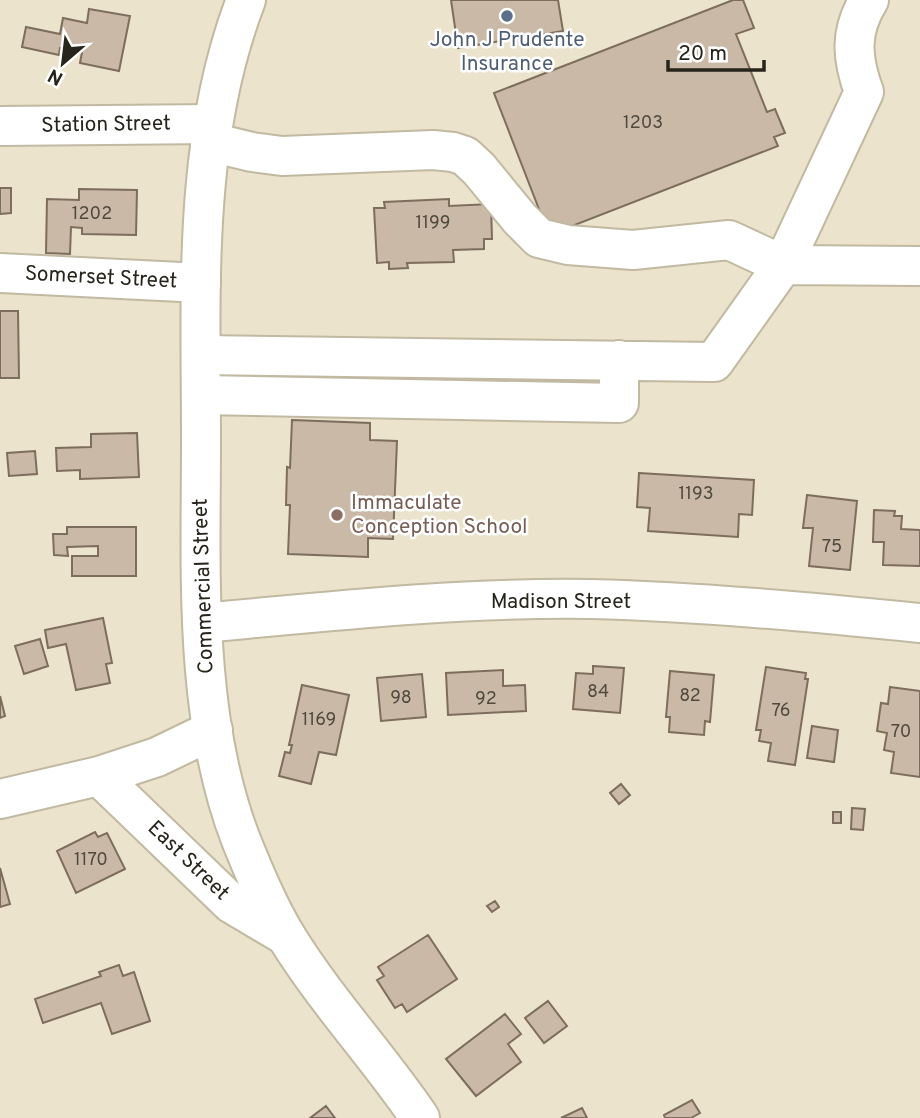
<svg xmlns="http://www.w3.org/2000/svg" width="920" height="1118" font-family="Overpass,sans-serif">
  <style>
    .building { fill: #cab9a6; stroke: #7d6d5c; stroke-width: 2 }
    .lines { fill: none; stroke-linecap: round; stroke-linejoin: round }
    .minor-casing { stroke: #c1b9a2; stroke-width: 42 }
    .major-casing { stroke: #c1b9a2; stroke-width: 42 }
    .minor { stroke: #fff; stroke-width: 38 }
    .major { stroke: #fff; stroke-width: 38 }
    .service-dot { fill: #5c6f8a; stroke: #fff; stroke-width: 2.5 }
    .education-dot { fill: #8d6e63; stroke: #fff; stroke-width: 2.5 }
    .labels { text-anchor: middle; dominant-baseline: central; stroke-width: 5; stroke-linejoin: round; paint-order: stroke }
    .number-label { font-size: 18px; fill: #50493e }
    .service-label { font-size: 21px; fill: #4e5e75; stroke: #fff }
    .street-label { font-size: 21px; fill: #27241b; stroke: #fff }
    .education-label { font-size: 21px; fill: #785e54; stroke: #fff; text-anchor: start }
  </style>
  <rect width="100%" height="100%" fill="#ebe3cb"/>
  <path class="building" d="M 451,0 L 558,0 L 563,31 L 458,48 Z
    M 733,0 L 743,0 L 754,28 L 736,34 L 767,112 L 775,109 L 785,133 L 774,137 L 778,146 L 549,235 L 494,93 Z
    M 89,9 L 130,16 L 119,71 L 80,63 L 82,52 L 60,48 L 59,55 L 22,47 L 26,27 L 60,34 L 63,18 L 87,23 Z
    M 0,188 L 11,188 L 11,213 L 0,214 Z
    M 79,189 L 137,190 L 136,235 L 82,234 L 82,228 L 71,227 L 70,254 L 46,253 L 47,199 L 79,200 Z
    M 449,199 L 449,206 L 491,204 L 492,239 L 484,239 L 484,249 L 453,250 L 454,262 L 407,263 L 408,268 L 389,269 L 389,262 L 377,263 L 374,208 L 385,208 L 384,202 Z
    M 0,311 L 18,311 L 19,378 L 0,378 Z
    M 292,420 L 370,423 L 370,440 L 397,441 L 393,539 L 368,538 L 368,557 L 288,554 L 290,505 L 286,505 L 287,467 L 290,468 Z
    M 137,433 L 139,477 L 80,479 L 80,470 L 57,471 L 56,448 L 91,447 L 91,434 Z
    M 35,451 L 37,474 L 9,476 L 7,453 Z
    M 639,473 L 754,480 L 752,515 L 739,514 L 738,537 L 648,531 L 650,508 L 637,507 Z
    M 807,495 L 857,501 L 850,570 L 809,566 L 813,528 L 803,528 Z
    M 874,510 L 895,511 L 894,516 L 902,516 L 901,529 L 920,530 L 920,566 L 883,565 L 884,542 L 873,542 Z
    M 67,527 L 136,527 L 136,576 L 72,576 L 72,556 L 98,556 L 98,546 L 67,547 L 68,556 L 54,555 L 53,534 L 67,534 Z
    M 103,618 L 112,663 L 106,664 L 110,683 L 76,690 L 66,644 L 48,648 L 45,630 Z
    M 40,639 L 48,666 L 24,674 L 15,646 Z
    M 593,666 L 624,668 L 620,713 L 573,709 L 576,673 L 593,674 Z
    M 766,667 L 806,673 L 805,679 L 808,679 L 795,765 L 768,761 L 771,743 L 759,741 L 761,730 L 756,730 Z
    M 503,670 L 503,686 L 525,685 L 526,711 L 448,715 L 446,673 Z
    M 670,671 L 714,675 L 710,722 L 705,721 L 704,735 L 669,732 L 670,717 L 666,717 Z
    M 422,674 L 426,717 L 381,721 L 377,678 Z
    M 302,685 L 349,695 L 336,755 L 319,752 L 311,784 L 279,776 L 285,752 L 290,753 L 292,745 L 289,745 Z
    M 890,687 L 920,691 L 920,777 L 891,773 L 894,752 L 884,750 L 887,733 L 877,731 L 881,703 L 888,704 Z
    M 0,696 L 5,716 L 0,718 Z
    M 812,726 L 838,730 L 834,762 L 807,758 Z
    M 621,784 L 630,795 L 619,804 L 610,793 Z
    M 852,808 L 865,809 L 863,830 L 851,829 Z
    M 833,812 L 841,812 L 841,823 L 833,823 Z
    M 95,832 L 98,837 L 107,833 L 125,869 L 76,893 L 57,851 Z
    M 0,868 L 10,904 L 0,907 Z
    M 495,901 L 499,907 L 492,912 L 487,906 Z
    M 428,935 L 457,979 L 407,1012 L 402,1004 L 395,1008 L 377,980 L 384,976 L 378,967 Z
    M 119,965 L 123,976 L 134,972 L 150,1021 L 112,1034 L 101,1003 L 43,1023 L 35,999 L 101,976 L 99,972 Z
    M 548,1001 L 567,1026 L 544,1043 L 525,1018 Z
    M 505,1014 L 521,1034 L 508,1044 L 521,1062 L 476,1096 L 446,1059 Z
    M 692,1100 L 700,1113 L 691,1118 L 665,1118 L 664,1115 Z
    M 326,1106 L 335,1118 L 310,1118 Z
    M 582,1108 L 587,1118 L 561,1118 Z"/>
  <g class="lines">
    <defs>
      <path id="minor" d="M 0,126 L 213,124
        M 210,142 L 252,152 L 282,156 L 433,150 L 453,152 L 465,156 L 479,169 L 520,219 L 539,238 L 568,245 L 633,250 L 729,240 L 783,265 L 864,92 C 852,59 849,32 869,0
        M 0,273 L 201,283
        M 201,355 L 714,362 L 783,265 L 920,266
        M 201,395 L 619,403 L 619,360
        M 203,623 C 332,611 461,597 591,599 C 701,602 810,612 920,623
        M 99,776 L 232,904 L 286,936
        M 0,799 L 99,776 L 157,757 L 213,730"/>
      <path id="major" d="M 246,0 C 192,140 201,293 201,440 C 201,571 193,716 241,840 C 254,872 268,906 286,936 C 326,1001 378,1056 420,1118"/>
    </defs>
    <use href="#minor" class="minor-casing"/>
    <use href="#major" class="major-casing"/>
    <use href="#minor" class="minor"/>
    <use href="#major" class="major"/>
  </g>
  <circle class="service-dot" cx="507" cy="16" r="7"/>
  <circle class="education-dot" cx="337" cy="515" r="7"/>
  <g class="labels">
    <g class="number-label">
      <text x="643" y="123">1203</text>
      <text x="92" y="214">1202</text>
      <text x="433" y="223">1199</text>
      <text x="696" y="494">1193</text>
      <text x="832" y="547">75</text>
      <text x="598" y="692">84</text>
      <text x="690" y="696">82</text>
      <text x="401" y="698">98</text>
      <text x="486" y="699">92</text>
      <text x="781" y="711">76</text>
      <text x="319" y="720">1169</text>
      <text x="901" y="732">70</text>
      <text x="91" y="860">1170</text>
    </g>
    <g class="service-label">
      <text x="507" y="40">John J Prudente<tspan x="507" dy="24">Insurance</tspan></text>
    </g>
    <g class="street-label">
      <text transform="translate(106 125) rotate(-1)">Station Street</text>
      <text transform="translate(101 278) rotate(3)">Somerset Street</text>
      <text transform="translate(204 586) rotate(-92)">Commercial Street</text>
      <text x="561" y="602">Madison Street</text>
      <text transform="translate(188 861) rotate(44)">East Street</text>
    </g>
    <g class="education-label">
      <text x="351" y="503">Immaculate<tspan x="351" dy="24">Conception School</tspan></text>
    </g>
  </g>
  <g transform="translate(63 63) rotate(208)" stroke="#ffffff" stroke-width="5" paint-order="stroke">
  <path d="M0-5L12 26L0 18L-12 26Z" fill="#27241b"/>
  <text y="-10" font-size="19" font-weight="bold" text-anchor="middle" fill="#27241b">N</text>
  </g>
  <path d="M668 60v10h96v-10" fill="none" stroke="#27241b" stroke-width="3.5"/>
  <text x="678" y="60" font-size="21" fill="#27241b" stroke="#ffffff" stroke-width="5" paint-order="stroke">20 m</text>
</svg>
